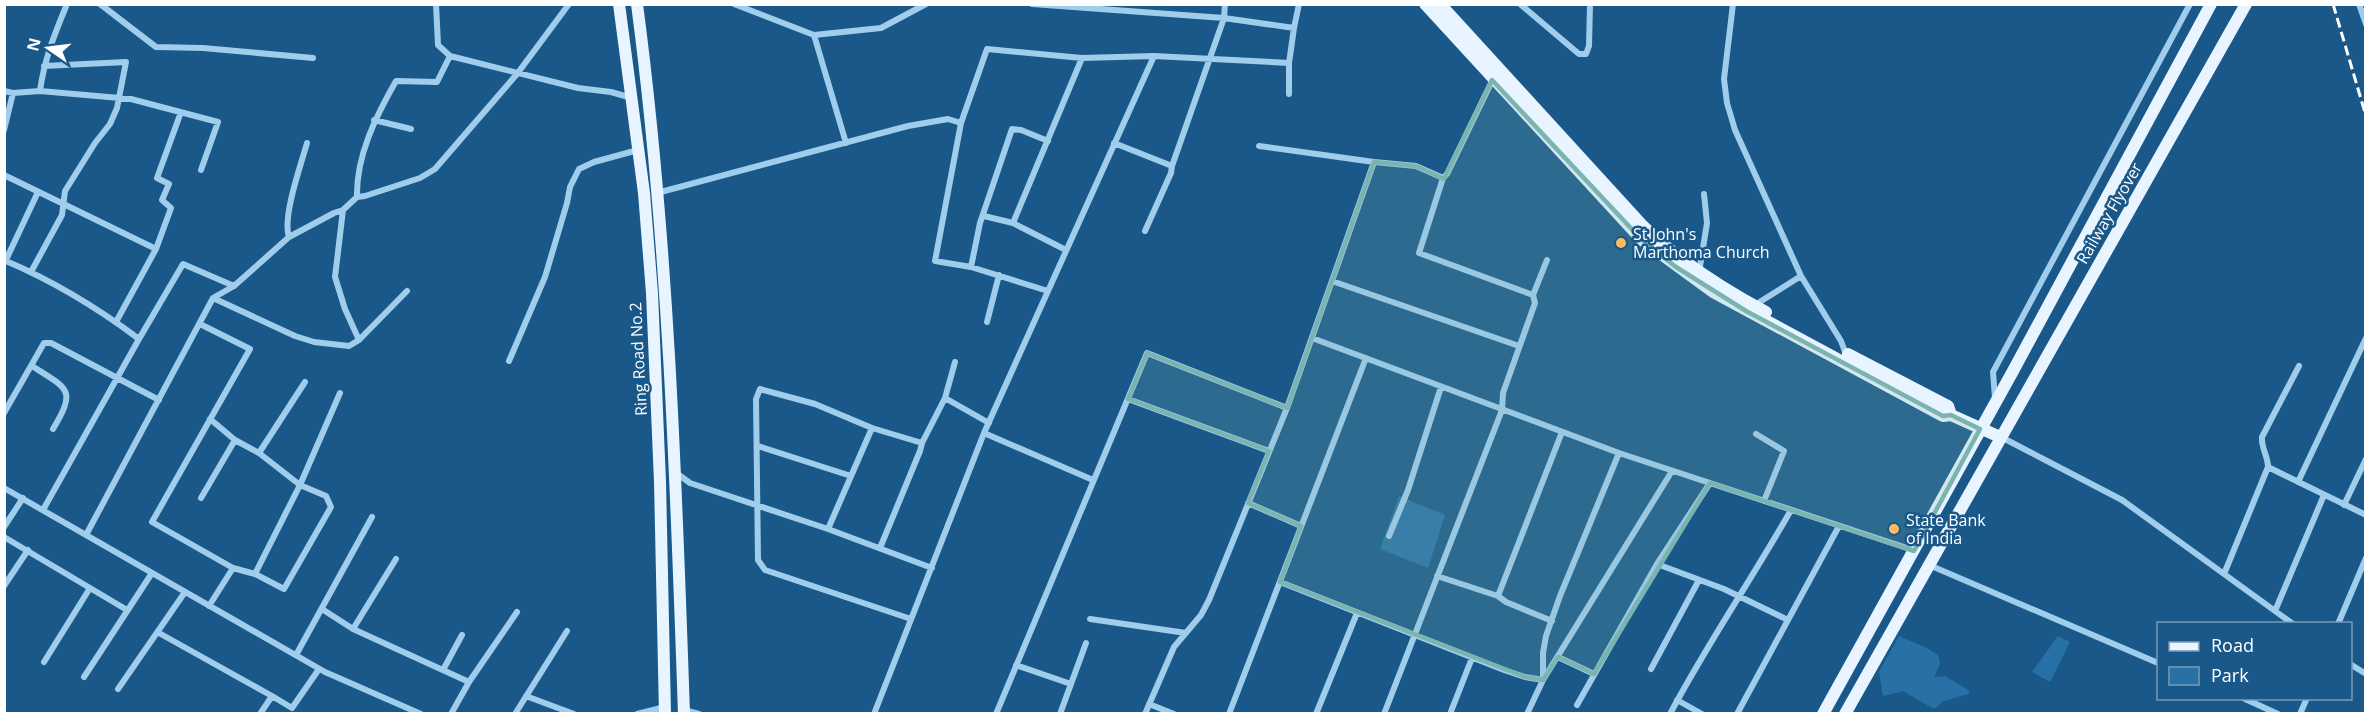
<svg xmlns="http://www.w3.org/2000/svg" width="2370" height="718" font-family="'Open Sans',sans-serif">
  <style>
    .green { fill: #2871a6 }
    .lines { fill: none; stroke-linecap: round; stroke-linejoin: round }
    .minor { stroke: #a1cded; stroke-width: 6 }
    .primary { stroke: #e8f4ff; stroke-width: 12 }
    .rail { stroke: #fff; stroke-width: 3; stroke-dasharray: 10 4.5; stroke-linecap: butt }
    .marked { fill: #7bb4af; fill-opacity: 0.2; stroke: #7bb4af; stroke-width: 4.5; stroke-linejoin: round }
    .poi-dot { fill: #ffbc5e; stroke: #195889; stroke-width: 2 }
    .labels { text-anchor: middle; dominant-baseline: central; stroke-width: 5; stroke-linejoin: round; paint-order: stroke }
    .street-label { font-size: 16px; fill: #fff; stroke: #195889 }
    .poi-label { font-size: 16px; fill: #fff; stroke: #195889; text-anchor: start }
  </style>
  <rect width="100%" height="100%" fill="#195889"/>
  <path class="green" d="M 1399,496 L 1445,515 L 1428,568 L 1380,549 Z
    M 1899,636 L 1925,647 L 1938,655 L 1940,664 L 1934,677 L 1945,676 L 1970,691 L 1968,694 L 1944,701 L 1934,709 L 1903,691 L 1883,696 L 1879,672 Z
    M 2058,636 L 2070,642 L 2050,682 L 2032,672 Z"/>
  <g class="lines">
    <path class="minor" d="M 100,4 L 156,47 L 203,48 L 313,58
      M 436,4 L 438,45 L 450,56 L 578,88 L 611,92 L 632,98
      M 734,4 L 814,35 L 846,143
      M 1032,4 L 1224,18 L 1294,28 L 1299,4
      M 1520,4 L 1579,54 L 1586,54 L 1589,46 L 1590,4
      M 1733,4 L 1724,79 L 1727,103 L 1735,130 L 1801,276 L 1841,341 L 1847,357
      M 2359,4 L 2366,24
      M 814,35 L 881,28 L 926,4
      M 1493,79 L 1447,174 L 1443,178 L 1419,253 L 1533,295
      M 4,91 L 13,93 L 40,91 L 131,99 L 218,122 L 201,170
      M 40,91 C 44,60 55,33 67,4
      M 1289,94 L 1289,63
      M 374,120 L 411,129
      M 4,130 L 13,93
      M 1114,143 L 1172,166
      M 1259,146 L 1374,162 L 1416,166 L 1443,178
      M 4,175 L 156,249
      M 657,193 L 908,126 L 948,119 L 961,123
      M 357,197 C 356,156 376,116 396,81 L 437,82 L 450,56
      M 343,210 L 335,277 L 345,309 L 359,340
      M 984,216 L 1013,223 L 1066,250
      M 1013,223 L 1082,58
      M 1145,231 L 1171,173 L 1172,166 L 1224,18 L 1225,4
      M 289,237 C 282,217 301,165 307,143
      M 6,261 C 53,281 99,309 139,339 L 43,510
      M 5,262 L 38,192
      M 971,267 L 980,223 L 1012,129 L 1021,130 L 1048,141
      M 31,272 L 62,215 L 65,191 L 95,143 L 110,124 L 117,108 L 126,62 L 44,66
      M 1699,273 L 1707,223 L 1704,194
      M 1332,281 L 1519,346
      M 1048,291 L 971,267 L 935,261 L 961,123 L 987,49 L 1082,58 L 1154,56 L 1289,63 L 1294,28
      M 213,298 L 295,336 L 314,342 L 349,346 L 359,340 L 407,291
      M 1755,305 L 1801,276
      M 116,322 L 156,249 L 171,208 L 162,200 L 169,184 L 157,178 L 181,112
      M 987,322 L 999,275
      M 200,324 L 250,349 L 152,522 L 233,568 L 255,574 L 284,589 L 331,507 L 326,496 L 300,485 L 259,453 L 235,440 L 210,419
      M 1312,338 L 1619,453 L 1913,550
      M 139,339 L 183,264 L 234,286
      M 509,361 L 545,277 L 567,203 L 570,187 L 579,169 L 594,162 L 638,150
      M 32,366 C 68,389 77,389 53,429
      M 945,398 L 989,423
      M 1995,398 L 1993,372 L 2190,4
      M 1128,399 L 1269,451
      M 4,413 L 44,343 L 51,343 L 159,400
      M 984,433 L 1093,480
      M 1756,434 L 1784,451 L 1764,501
      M 2001,437 L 2122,500 L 2293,624
      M 758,446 L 851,476
      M 259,453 L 305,382
      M 2268,467 L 2366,515
      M 675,472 L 690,483 L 828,529 L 932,568
      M 2298,482 L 2366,338
      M 4,488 L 325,672 L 421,714
      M 201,498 L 235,440
      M 1248,503 L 1301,526
      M 2344,505 L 2366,459
      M 4,527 L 23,498
      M 828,529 L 872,428
      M 86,535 L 213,298 L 234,286 L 289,237 L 334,213 L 343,210 L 357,197 L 365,196 L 420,178 L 435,169 L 517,74 L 569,4
      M 1389,536 L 1408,490 L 1441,387
      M 4,537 L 90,588
      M 880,548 L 920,451 L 922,443 L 945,398 L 955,362
      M 1657,564 L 1724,589 L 1788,620
      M 1929,565 L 2158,663
      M 255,574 L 300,485 L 340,393
      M 2224,574 L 2268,467 C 2268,456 2261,448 2262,437 L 2299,366
      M 1437,576 L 1498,596 L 1506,602 L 1552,621
      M 1280,582 L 1504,670 L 1525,677 L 1543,680 L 1543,653 L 1546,636 L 1560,596 L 1619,453
      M 4,586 L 28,550
      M 1498,596 L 1562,432
      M 209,606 L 233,568
      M 322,609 L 353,629 L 469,682
      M 2275,611 L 2324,495
      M 911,619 L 765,570 L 758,560 L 756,399 L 760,389 L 815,404 L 872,428 L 922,443
      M 1090,619 L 1186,633
      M 2338,624 L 2366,558
      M 353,629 L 396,559
      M 159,633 L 272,696 L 260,714
      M 296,655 L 372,517
      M 1558,657 L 1594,674
      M 44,662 L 90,588 L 127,610
      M 2350,664 L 2366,674
      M 1016,665 L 1071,684
      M 1651,669 L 1699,580
      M 443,670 L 462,635
      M 84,677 L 152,573
      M 118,689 L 185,592
      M 272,696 L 292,708 L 319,669
      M 526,696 L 574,714
      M 2243,698 L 2278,714
      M 1677,700 L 1702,714
      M 1149,704 L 1174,714
      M 1577,705 L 1657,564 L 1710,483
      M 684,710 L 699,714
      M 451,714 L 469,682 L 517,612
      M 515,714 L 567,631
      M 637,714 L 665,707
      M 874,714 L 984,433 L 1154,56
      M 996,714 L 1147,353 L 1287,408
      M 1060,714 L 1086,643
      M 1145,714 L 1174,647 L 1201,615 L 1209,600 L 1287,408 L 1374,162
      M 1229,714 L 1366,358
      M 1316,714 L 1357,613
      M 1384,714 L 1502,410 L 1503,393 L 1535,303 L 1533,295 L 1547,260
      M 1450,714 L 1472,658
      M 1527,714 L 1543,680 L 1672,471
      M 1670,714 C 1707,644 1752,579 1791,510
      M 1737,714 L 1839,526
      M 2300,714 L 2307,698"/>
    <path class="primary" d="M 619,4 L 644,193 L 652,293 L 660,482 L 665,714
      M 637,4 C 668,239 676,477 684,714
      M 1425,4 L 1642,240 L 1713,292 L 1943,416 L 1951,415 L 2000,437
      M 1440,4 L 1642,225 C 1679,261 1721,288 1766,312
      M 1848,354 L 1948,406 L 1951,415
      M 1823,714 L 2013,371 L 2211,4
      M 1845,714 L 2246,4"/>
    <path class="rail" d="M 2333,4 L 2366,116"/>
  </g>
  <path class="marked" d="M 1492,80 L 1642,240 L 1676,267 L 1746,311 L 1943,416 L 1951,415 L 1980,429 L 1914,551 L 1710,483 L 1594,674 L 1558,657 L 1543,680 L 1525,677 L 1280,582 L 1301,526 L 1248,503 L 1269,451 L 1128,399 L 1147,353 L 1287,408 L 1374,162 L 1416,166 L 1444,179 Z"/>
  <g class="poi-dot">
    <circle cx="1621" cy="243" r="6"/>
    <circle cx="1894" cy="529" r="6"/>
  </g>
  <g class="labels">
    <g class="street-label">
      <text transform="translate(2109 213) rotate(-60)">Railway Flyover</text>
      <text transform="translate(638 359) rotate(-93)">Ring Road No.2</text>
    </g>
    <g class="poi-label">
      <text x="1633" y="234">St John's<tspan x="1633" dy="18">Marthoma Church</tspan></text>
      <text x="1906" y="520">State Bank<tspan x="1906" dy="18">of India</tspan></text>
    </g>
  </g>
  <rect width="2370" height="718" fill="none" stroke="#ffffff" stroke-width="12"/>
  <rect x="2157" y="622" width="195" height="78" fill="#195889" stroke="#759bb8" stroke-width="1.5"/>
  <rect x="2169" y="642" width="30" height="9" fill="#e8f4ff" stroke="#759bb8" stroke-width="1.5"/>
  <text x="2211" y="652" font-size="18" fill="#ffffff">Road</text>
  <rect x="2169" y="667" width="30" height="18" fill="#2871a6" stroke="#759bb8" stroke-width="1.5"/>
  <text x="2211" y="682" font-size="18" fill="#ffffff">Park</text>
  <g transform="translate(48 48) rotate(284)" stroke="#195889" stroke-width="4.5" paint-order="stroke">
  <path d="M0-4.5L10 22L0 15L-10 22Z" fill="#ffffff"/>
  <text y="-9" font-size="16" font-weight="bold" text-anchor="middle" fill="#ffffff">N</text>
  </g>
</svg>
